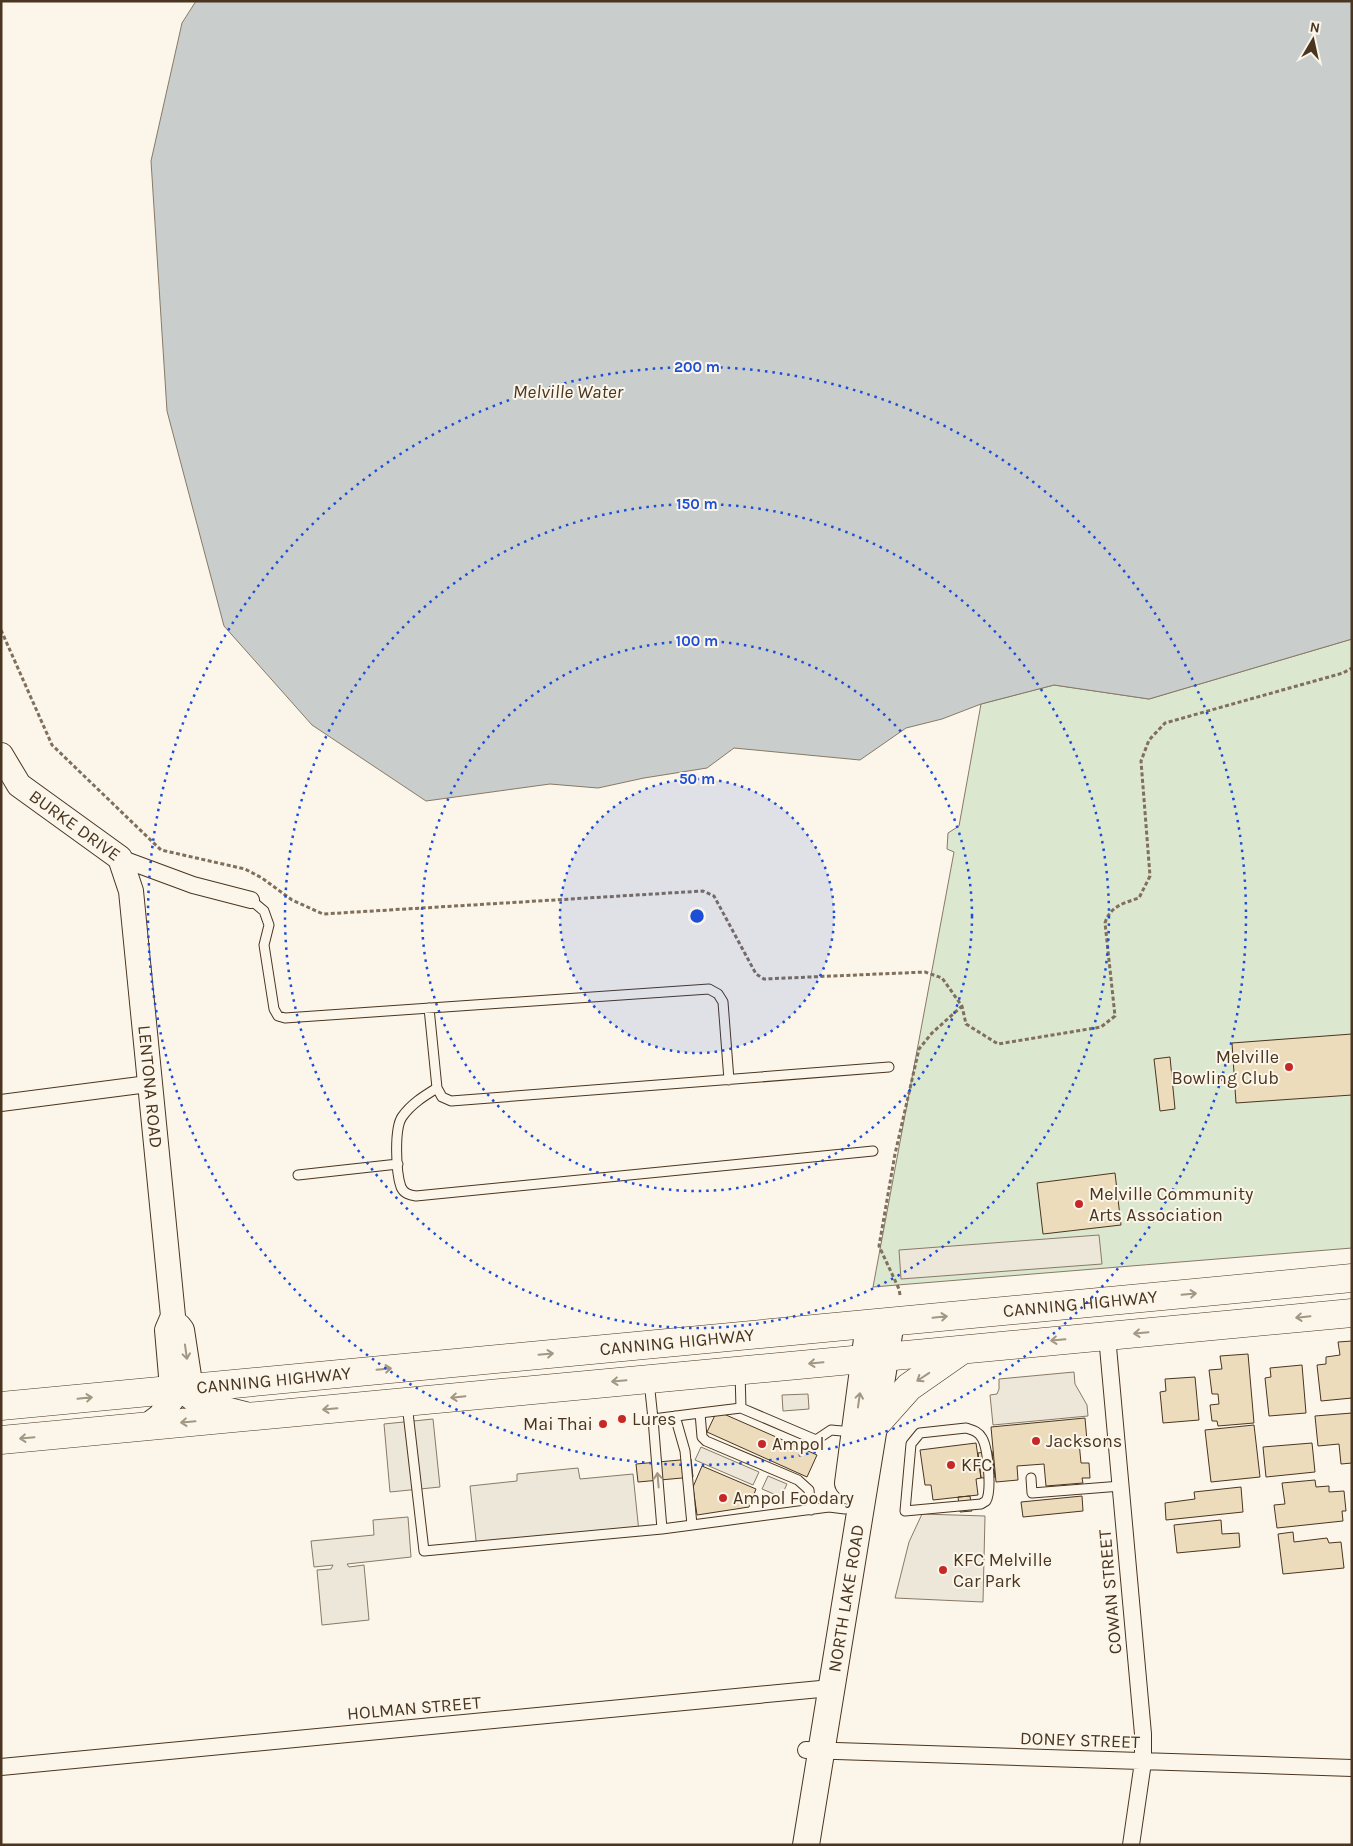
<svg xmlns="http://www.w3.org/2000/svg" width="1353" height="1846" font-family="Karla,sans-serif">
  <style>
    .green { fill: #dce7d0; stroke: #887966 }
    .parking { fill: #ede7d9; stroke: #887966 }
    .water { fill: #c9cecd; stroke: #887966 }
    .building { fill: #ecdcbc; stroke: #4a3520 }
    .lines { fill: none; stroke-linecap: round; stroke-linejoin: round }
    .lane-casing { stroke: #4a3520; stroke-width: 11 }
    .street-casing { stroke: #4a3520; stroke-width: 18 }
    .secondary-casing { stroke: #4a3520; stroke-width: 26 }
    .primary-casing { stroke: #4a3520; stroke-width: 28 }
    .highway-casing { stroke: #4a3520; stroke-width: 29 }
    .path { stroke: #7f6f5c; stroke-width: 3; stroke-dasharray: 4 2.5; stroke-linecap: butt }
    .lane { stroke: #fbf6e9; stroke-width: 9 }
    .street { stroke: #fbf6e9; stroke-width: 16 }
    .secondary { stroke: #fbf6e9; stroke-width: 24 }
    .primary { stroke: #fbf6e9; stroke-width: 26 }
    .highway { stroke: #fbf6e9; stroke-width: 28 }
    .oneway { stroke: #a29684 }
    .ring { fill: none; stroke: #1d4ed8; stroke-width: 2.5; stroke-dasharray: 2.5 5 }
    .poi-dot { fill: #c62828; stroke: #fbf6e9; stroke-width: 2 }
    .labels { text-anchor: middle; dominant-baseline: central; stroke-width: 4; stroke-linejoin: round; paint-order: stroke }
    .street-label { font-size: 18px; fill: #4a3520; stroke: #fbf6e9 }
    .poi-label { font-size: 18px; fill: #4a3520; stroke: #fbf6e9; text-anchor: start }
    .water-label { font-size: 19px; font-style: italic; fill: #4a3520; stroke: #fbf6e9 }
    .centre { fill: #1d4ed8; stroke: #fbf6e9; stroke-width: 2.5 }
    .ring-label { font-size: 15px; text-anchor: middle; font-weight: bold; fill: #1d4ed8; stroke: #fbf6e9; stroke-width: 4; stroke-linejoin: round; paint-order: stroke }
  </style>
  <rect width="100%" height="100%" fill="#fbf6e9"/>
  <path class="green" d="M 1352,639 L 1352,1248 L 873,1287 L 954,852 L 947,849 L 948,833 L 959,826 L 981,704 L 1054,685 L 1149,699 Z"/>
  <path class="parking" d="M 1099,1235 L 1102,1264 L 901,1279 L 899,1250 Z
    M 1074,1372 L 1075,1384 L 1087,1405 L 1088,1416 L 993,1425 L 990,1395 L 997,1394 L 999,1389 L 999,1379 Z
    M 808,1394 L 809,1409 L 783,1411 L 782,1395 Z
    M 433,1419 L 440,1487 L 390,1492 L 384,1424 Z
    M 701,1447 L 759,1472 L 753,1485 L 695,1460 Z
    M 578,1468 L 580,1479 L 633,1474 L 639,1532 L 477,1549 L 470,1486 L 517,1481 L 517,1474 Z
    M 768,1476 L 787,1484 L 781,1497 L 762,1489 Z
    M 922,1514 L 985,1516 L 983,1602 L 895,1598 L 909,1542 Z
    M 408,1517 L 411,1557 L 347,1564 L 349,1567 L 364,1565 L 369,1620 L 322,1625 L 317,1570 L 331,1569 L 333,1565 L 314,1567 L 311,1541 L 374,1535 L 373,1520 Z"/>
  <path class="water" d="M 196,1 L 1352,1 L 1352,639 L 1149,699 L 1054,685 L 981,704 L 942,719 L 906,728 L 860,760 L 734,748 L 707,768 L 644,778 L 598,788 L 550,784 L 426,801 L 312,725 L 224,626 L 167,411 L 151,161 L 182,23 Z"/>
  <path class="building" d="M 1352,1034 L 1352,1095 L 1236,1103 L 1232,1043 Z
    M 1170,1057 L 1175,1109 L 1160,1111 L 1154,1059 Z
    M 1115,1173 L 1121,1225 L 1043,1234 L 1037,1183 Z
    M 1352,1341 L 1352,1398 L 1321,1401 L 1317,1365 L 1326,1364 L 1326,1357 L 1340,1355 L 1338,1342 Z
    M 1248,1354 L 1254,1423 L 1218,1426 L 1217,1421 L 1212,1421 L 1210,1405 L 1219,1404 L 1218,1394 L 1212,1394 L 1209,1370 L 1222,1369 L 1220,1356 Z
    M 1302,1365 L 1306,1413 L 1269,1416 L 1265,1378 L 1271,1377 L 1270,1368 Z
    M 1195,1377 L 1199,1420 L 1163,1423 L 1160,1392 L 1166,1391 L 1165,1379 Z
    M 717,1411 L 817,1455 L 807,1477 L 707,1432 Z
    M 1352,1413 L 1352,1463 L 1341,1464 L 1339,1444 L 1318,1446 L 1315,1416 Z
    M 1085,1418 L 1087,1441 L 1079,1442 L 1081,1463 L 1089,1463 L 1090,1478 L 1082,1478 L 1083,1483 L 1046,1486 L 1044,1464 L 1017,1466 L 1018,1480 L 996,1482 L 991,1427 Z
    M 1254,1425 L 1260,1477 L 1211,1482 L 1205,1430 Z
    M 976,1443 L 981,1478 L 976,1479 L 978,1495 L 933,1500 L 931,1485 L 925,1485 L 920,1450 Z
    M 1312,1443 L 1315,1472 L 1266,1477 L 1263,1447 Z
    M 992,1451 L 995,1477 L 981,1478 L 978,1453 Z
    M 691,1459 L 693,1477 L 638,1482 L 636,1464 Z
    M 702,1466 L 756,1489 L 749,1507 L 697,1515 L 693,1487 Z
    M 1315,1480 L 1316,1487 L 1329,1486 L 1329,1492 L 1344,1491 L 1346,1511 L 1342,1511 L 1343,1521 L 1277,1528 L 1274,1505 L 1285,1504 L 1282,1483 Z
    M 1241,1487 L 1243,1512 L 1166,1520 L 1165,1503 L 1195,1499 L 1194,1492 Z
    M 970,1496 L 972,1511 L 960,1512 L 958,1497 Z
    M 1082,1496 L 1083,1511 L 1023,1517 L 1021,1502 Z
    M 1221,1520 L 1222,1534 L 1239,1533 L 1240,1547 L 1177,1553 L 1174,1525 Z
    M 1293,1532 L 1294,1542 L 1327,1538 L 1329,1543 L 1341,1542 L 1344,1568 L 1283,1574 L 1278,1534 Z"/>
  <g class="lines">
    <defs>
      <path id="lane" d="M 251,900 L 264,911 L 269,925 L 264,945 L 274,1009 L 278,1016 L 285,1018 L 709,989 L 718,994 L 723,1002 L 729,1080
        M 429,1008 L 437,1088 L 442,1097 L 451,1101 L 889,1067
        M 437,1088 C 424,1096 411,1104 402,1117 C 394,1129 396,1173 401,1187 C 404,1194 410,1195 416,1196 L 873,1151
        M 298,1175 L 398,1164
        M 740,1373 L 741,1408
        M 649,1381 L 653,1419 L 700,1413
        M 407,1404 L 424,1551 L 662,1529 L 829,1507 L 845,1509
        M 675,1416 L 685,1451 L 692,1525
        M 653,1419 L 662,1529
        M 966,1428 C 972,1430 978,1431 982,1438 C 988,1448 992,1491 986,1501 L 981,1504 L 905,1511 L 911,1444 L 920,1433 Z
        M 1031,1478 L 1032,1493 L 1121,1486
        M 811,1510 L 809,1490 L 798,1480 L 706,1441 L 702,1437 L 700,1413 L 741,1408 L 816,1440 L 831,1430 L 853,1432"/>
      <path id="street" d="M 120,858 L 193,885 L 251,900
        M 1,1103 L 148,1084
        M 1107,1336 L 1143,1734 L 1143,1762 L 1131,1845
        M 806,1750 L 1352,1768
        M 1,1767 L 831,1688"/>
      <g id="secondary">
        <path id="s1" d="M 1,755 L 19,785 L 120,858 L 131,891 L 173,1316 L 167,1330 L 171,1376 L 179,1388 L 197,1402 L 245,1414"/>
        <path d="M 147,1426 L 160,1416 L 189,1376 L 182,1330 L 179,1326"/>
      </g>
      <g id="primary">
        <path d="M 848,1483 L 869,1324"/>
        <path id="s2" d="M 806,1845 L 891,1322"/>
      </g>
      <g id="highway">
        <path id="s3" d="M 1,1406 L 1352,1278"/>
        <path d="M 876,1424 L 909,1387 L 959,1352"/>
        <path d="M 1,1440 L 1352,1313"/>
      </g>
    </defs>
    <use href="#lane" class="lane-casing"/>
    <use href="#street" class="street-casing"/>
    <use href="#secondary" class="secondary-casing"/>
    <use href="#primary" class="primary-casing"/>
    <use href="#highway" class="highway-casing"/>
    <path class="path" d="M 1,630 L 52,745 L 161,850 L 245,869 L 262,878 L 292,900 L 323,914 L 703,891 L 714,896 L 756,974 L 764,979 L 925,972 L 942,978 L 962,1006 L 966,1024 L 998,1044 L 1101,1027 L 1115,1016 L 1105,923 C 1110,906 1124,903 1139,898 L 1150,876 L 1141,761 L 1149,740 L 1165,723 L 1343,673 L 1352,668
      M 900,1295 L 899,1289 L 879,1246 L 895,1154 L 919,1049 L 932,1033 L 962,1006"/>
    <use href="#lane" class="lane"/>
    <use href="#street" class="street"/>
    <use href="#secondary" class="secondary"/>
    <use href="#primary" class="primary"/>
    <use href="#highway" class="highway"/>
  </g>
  <defs><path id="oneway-shaft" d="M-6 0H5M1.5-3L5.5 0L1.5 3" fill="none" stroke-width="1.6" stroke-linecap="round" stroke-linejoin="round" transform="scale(1.25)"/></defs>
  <g class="oneway">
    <use href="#oneway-shaft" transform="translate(1189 1294) rotate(-5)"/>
    <use href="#oneway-shaft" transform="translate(940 1317) rotate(-6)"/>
    <use href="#oneway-shaft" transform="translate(1303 1317) rotate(174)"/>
    <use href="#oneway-shaft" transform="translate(1141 1333) rotate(175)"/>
    <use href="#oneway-shaft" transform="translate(1058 1340) rotate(175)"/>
    <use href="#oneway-shaft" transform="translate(186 1352) rotate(82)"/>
    <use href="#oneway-shaft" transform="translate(546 1354) rotate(-5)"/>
    <use href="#oneway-shaft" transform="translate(816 1363) rotate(175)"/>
    <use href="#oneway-shaft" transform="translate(384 1369) rotate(-5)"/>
    <use href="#oneway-shaft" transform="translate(923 1377) rotate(146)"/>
    <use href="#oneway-shaft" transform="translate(619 1381) rotate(175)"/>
    <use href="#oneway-shaft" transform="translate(458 1397) rotate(174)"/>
    <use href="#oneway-shaft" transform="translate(85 1398) rotate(-6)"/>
    <use href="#oneway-shaft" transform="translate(859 1400) rotate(-82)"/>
    <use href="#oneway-shaft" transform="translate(330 1409) rotate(175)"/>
    <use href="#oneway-shaft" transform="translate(188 1422) rotate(175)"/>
    <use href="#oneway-shaft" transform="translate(27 1438) rotate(175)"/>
    <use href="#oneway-shaft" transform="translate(658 1480) rotate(-95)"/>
  </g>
  <circle cx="697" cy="916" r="137" fill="#1d4ed8" fill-opacity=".12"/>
  <g class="ring">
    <circle cx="697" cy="916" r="137"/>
    <circle cx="697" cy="916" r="275"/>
    <circle cx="697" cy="916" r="412"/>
    <circle cx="697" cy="916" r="549"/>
  </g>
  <g class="poi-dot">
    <circle cx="1289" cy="1067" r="5"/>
    <circle cx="1079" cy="1204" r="5"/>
    <circle cx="622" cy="1419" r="5"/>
    <circle cx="603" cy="1424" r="5"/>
    <circle cx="1036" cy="1441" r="5"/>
    <circle cx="762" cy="1444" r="5"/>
    <circle cx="951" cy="1465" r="5"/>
    <circle cx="723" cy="1498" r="5"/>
    <circle cx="943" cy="1570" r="5"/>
  </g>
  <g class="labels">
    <g class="street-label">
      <text stroke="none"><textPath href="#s1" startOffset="104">BURKE DRIVE</textPath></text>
      <text stroke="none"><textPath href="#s1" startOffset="391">LENTONA ROAD</textPath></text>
      <text stroke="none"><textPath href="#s3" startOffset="1084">CANNING HIGHWAY</textPath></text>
      <text stroke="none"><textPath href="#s3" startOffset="679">CANNING HIGHWAY</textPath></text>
      <text stroke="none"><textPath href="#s3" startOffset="274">CANNING HIGHWAY</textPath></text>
      <text transform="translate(1110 1592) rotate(-95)">COWAN STREET</text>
      <text stroke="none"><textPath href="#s2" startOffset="250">NORTH LAKE ROAD</textPath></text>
      <text transform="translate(414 1708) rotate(-5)">HOLMAN STREET</text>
      <text transform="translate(1080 1740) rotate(2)">DONEY STREET</text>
    </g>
    <g class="poi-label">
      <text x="1279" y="1057" text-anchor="end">Melville<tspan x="1279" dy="21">Bowling Club</tspan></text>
      <text x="1089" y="1194">Melville Community<tspan x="1089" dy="21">Arts Association</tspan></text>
      <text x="632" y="1419">Lures</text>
      <text x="593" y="1424" text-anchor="end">Mai Thai</text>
      <text x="1046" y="1441">Jacksons</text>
      <text x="772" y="1444">Ampol</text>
      <text x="961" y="1465">KFC</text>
      <text x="733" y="1498">Ampol Foodary</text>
      <text x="953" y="1560">KFC Melville<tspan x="953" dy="21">Car Park</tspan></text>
    </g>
    <g class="water-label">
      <text x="568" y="392">Melville Water</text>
    </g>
  </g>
  <circle cx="697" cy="916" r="8" class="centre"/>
  <g class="ring-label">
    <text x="697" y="372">200 m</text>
    <text x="697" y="509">150 m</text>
    <text x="697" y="646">100 m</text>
    <text x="697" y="784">50 m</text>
  </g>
  <rect width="1353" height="1846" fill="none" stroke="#4a3520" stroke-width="5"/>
  <g transform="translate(1313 40) rotate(9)" stroke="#fbf6e9" stroke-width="4" paint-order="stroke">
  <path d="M0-4L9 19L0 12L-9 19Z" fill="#4a3520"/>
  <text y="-8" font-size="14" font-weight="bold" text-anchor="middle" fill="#4a3520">N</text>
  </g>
</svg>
